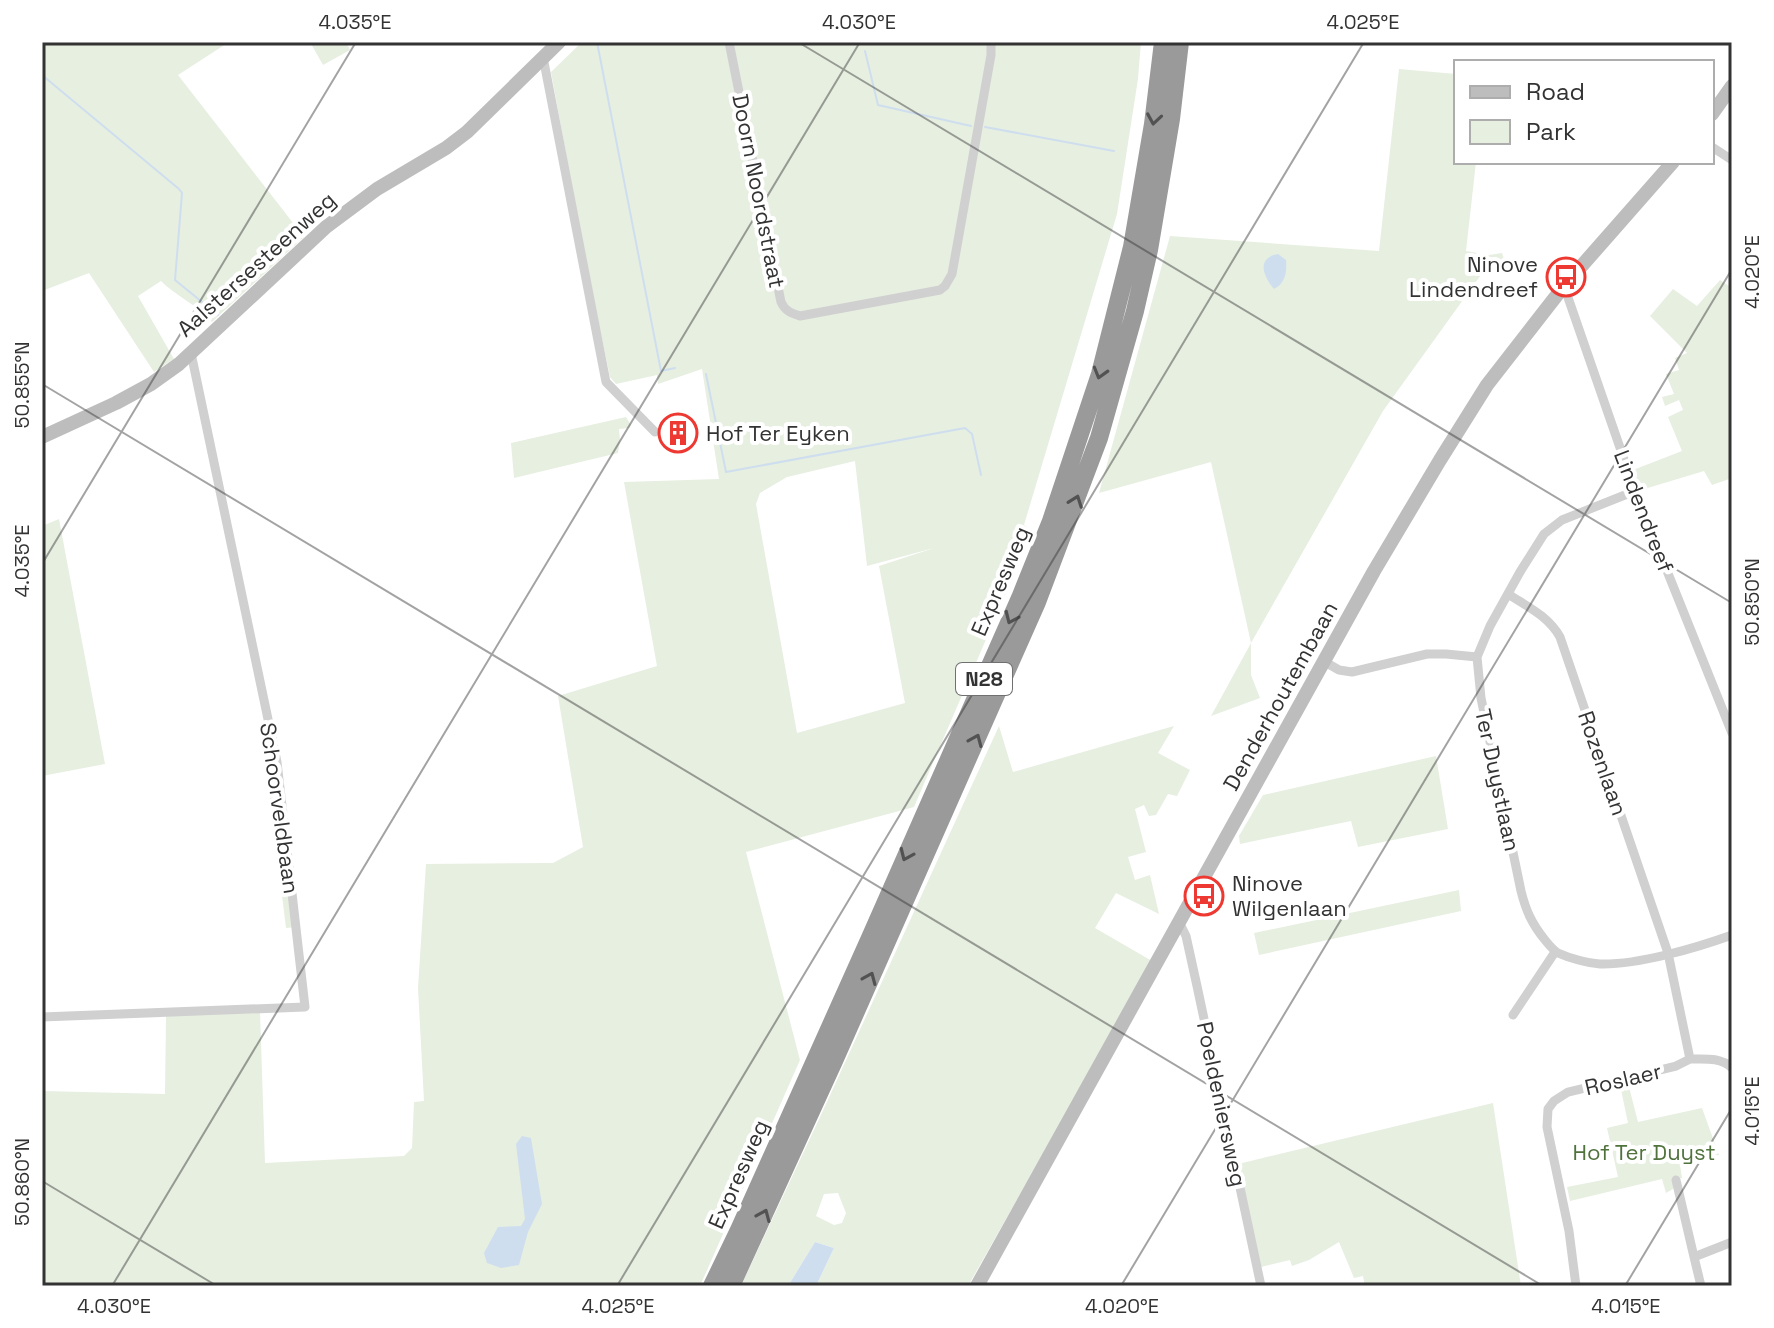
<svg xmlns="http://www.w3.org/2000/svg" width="1774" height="1328" font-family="'Space Grotesk',sans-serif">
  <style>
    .green { fill: #e7efe1; fill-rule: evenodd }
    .water { fill: #cedeef }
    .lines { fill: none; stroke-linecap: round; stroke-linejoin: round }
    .stream { stroke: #cedeef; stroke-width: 2 }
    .street { stroke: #d0d0d0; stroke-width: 9 }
    .secondary { stroke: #bdbdbd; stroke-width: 14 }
    .highway { stroke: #9a9a9a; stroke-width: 18 }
    .oneway { stroke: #525252 }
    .ticks { fill: none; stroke: #333; stroke-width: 2; stroke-opacity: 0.45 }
    .labels { text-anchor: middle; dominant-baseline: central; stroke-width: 8; stroke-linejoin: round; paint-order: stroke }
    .shield { fill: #fff; stroke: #707070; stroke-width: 2 }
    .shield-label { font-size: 20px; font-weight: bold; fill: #333 }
    .street-label { font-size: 22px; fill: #333; stroke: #fff }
    .poi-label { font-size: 22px; fill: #333; stroke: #fff; text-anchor: start }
    .park-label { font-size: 22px; fill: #50723d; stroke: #fff }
    .neatline { fill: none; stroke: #333; stroke-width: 3 }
    .ticks-label { font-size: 20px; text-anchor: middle; fill: #333 }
  </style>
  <rect width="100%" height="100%" fill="#fff"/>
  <path class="green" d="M 42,42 L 229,42 L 178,75 L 304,237 L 212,322 C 198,305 177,297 161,281 L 138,296 L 174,359 L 154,372 L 89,273 L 42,291 Z
    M 310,42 L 346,42 L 350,50 L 323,65 Z
    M 582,42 L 1141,42 L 1138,79 L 1117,214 L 1024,525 L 1033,530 L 914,807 L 746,852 L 800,1060 L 700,1286 L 42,1286 L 42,1091 L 165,1094 L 166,1016 L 260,1012 L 265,1163 L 404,1156 L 412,1148 L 414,1102 L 424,1101 L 418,988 L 426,864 L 553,863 L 583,847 L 558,696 L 657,666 L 624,482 L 719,479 L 702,369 L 658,384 L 657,375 L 616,384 L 610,377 L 585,257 L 551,72 ZM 855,461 L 867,566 L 934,548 L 879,566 L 905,703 L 797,733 L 756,504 L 760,493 L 787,477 Z
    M 1399,69 L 1456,74 L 1456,162 L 1476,162 L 1466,251 L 1489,255 L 1502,253 L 1505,262 L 1491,261 L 1383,411 L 1251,643 L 1251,675 L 1260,698 L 1211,716 L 1251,643 L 1211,462 L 1099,493 L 1170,236 L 1379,251 Z
    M 1720,280 L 1729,286 L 1732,281 L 1732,478 L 1712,485 L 1704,471 L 1641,490 L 1633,470 L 1682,451 L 1668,417 L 1683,410 L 1679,400 L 1665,406 L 1662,397 L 1674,394 L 1666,374 L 1679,370 L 1675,358 L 1687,353 L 1650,316 L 1673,289 L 1697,306 Z
    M 626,417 L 631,425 L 629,428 L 619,429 L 620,440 L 618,453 L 514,478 L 511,443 Z
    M 59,519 L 105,764 L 42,776 L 42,526 Z
    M 999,726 L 1013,772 L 1174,726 L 1158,753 L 1190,770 L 1177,796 L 1168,794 L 1156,815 L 1149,816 L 1144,805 L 1135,809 L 1146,852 L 1128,857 L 1135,880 L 1150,875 L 1159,914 L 1116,893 L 1095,928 L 1152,961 L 968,1286 L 816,1286 L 834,1248 L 815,1242 L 788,1286 L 741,1286 L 820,1117 ZM 838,1193 L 846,1213 L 842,1223 L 834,1225 L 816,1216 L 824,1194 Z
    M 1436,756 L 1448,829 L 1358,847 L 1351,821 L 1240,844 L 1239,836 L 1263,795 Z
    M 276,780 L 296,927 L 286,928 L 268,782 Z
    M 1459,890 L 1461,911 L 1259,955 L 1254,933 Z
    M 1628,1083 L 1638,1122 L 1702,1108 L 1719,1155 L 1680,1165 L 1682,1178 L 1674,1180 L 1673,1189 L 1666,1193 L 1662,1179 L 1570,1201 L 1567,1187 L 1618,1177 L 1607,1128 L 1628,1123 L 1620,1085 Z
    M 1493,1103 L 1521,1286 L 1365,1286 L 1363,1276 L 1354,1278 L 1339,1242 L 1309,1260 L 1292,1266 L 1290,1260 L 1261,1267 L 1238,1164 Z"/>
  <path class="water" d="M 1278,254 L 1286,260 C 1287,271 1286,283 1274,289 C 1263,276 1256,258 1278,254 Z
    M 522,1136 L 531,1138 L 542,1204 L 528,1232 L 519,1265 L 501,1268 L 487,1263 L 484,1253 L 498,1227 L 521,1226 L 525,1219 L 516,1144 Z
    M 815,1242 L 834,1248 L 816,1286 L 788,1286 Z"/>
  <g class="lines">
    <path class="stream" d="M 597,42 L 661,371 L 675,368
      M 865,51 L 878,105 L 971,126
      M 42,75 L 179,189 L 182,193 L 175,280 L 218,315
      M 985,127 L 1114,151
      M 706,374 L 726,472 L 965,428 L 972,434 L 981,475"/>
    <path class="street" d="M 729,42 L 781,302 C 785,311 791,313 800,316 L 940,290 L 945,286 L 952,274 L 991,55 L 991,42
      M 543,57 L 606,382 L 655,432
      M 1712,147 L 1732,160
      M 1564,286 L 1635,491 L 1732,733
      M 1635,491 L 1562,520 L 1544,534 L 1520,572 L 1490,626 L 1477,657 L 1481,698 L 1521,891 C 1526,911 1532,924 1545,940 C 1549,945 1553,950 1558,953 C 1569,958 1587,963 1600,964 C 1638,965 1696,948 1732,935
      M 1508,594 C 1528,607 1548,616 1560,637 L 1668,953 L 1690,1059 C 1704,1059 1721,1057 1732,1068
      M 1325,662 L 1339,670 L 1352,672 L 1427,654 L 1446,654 L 1477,657
      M 1180,924 L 1186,936 L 1197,986 L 1261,1286
      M 1513,1015 L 1555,952
      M 42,1017 L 305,1007 L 277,762 L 191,353
      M 1676,1180 L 1694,1257 L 1732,1242
      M 1694,1257 L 1701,1286
      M 1576,1286 L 1569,1231 L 1547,1127 L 1548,1109 L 1554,1101 L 1568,1092 L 1676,1066 L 1690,1059"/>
    <path class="secondary" d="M 1712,114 L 1732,86
      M 42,437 L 116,403 L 151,384 L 179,364 L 326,227 L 377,189 L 446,148 L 467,132 L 559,42
      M 977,1286 L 1374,571 L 1440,460 L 1487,385 L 1564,286 L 1673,162"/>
    <path class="highway" d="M 712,1286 L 739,1230 L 870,938 L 1020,598 L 1051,521 L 1100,374 L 1132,247 L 1153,124 L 1163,42
      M 731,1286 L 834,1061 L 1037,602 L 1099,438 L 1135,311 L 1149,250 L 1171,119 L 1180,42"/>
  </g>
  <defs><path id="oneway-chevron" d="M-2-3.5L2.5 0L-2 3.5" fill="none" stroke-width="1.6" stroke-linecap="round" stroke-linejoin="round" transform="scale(2)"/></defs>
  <g class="oneway">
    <use href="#oneway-chevron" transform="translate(1154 119) rotate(99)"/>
    <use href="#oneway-chevron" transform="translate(1100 373) rotate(106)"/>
    <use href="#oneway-chevron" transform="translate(1076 501) rotate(-70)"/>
    <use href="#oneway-chevron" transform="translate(1011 618) rotate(114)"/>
    <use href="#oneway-chevron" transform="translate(976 740) rotate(-67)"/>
    <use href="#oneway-chevron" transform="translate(906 855) rotate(114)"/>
    <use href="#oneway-chevron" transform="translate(870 978) rotate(-67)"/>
    <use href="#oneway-chevron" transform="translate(764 1215) rotate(-67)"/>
  </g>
  <path class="ticks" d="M 798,42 L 1732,603M 42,384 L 1543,1286M 42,564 L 356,42M 42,1181 L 217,1286M 112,1286 L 860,42M 617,1286 L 1364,42M 1121,1286 L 1732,269M 1625,1286 L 1732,1108"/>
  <defs>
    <symbol id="bus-ring" viewBox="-11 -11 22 22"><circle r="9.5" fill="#fff" stroke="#ed3932" stroke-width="1.5"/><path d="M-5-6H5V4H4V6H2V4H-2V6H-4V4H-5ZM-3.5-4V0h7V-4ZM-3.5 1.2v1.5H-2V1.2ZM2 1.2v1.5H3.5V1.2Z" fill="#ed3932"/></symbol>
    <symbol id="building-ring" viewBox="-11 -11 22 22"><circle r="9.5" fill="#fff" stroke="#ed3932" stroke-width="1.5"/><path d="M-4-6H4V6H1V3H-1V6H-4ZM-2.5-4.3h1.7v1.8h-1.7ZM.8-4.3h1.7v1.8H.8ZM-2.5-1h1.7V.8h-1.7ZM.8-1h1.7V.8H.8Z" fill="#ed3932"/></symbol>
  </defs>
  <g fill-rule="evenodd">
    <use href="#bus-ring" x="1544" y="255" width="44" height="44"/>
    <use href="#building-ring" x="656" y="411" width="44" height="44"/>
    <use href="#bus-ring" x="1182" y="874" width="44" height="44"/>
  </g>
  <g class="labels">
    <rect class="shield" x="956" y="663" width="56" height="32" rx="6"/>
    <g class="shield-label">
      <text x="984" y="679">N28</text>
    </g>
    <g class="street-label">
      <text transform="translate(759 191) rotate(79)">Doorn Noordstraat</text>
      <text transform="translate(256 264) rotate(-42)">Aalstersesteenweg</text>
      <text transform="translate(1644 511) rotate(69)">Lindendreef</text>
      <text transform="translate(1000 581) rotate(-67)">Expresweg</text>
      <text transform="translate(1280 696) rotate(-61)">Denderhoutembaan</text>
      <text transform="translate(1603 763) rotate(71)">Rozenlaan</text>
      <text transform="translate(1498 780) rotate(78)">Ter Duystlaan</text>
      <text transform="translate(280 808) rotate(82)">Schoorveldbaan</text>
      <text transform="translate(1623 1079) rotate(-13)">Roslaer</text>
      <text transform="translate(1222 1104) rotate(78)">Poeldeniersweg</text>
      <text transform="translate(738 1174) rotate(-66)">Expresweg</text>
    </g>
    <g class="poi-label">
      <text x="1538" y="264" text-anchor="end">Ninove<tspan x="1538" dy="25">Lindendreef</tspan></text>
      <text x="706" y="433">Hof Ter Eyken</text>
      <text x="1232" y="883">Ninove<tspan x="1232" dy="25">Wilgenlaan</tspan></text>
    </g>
    <g class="park-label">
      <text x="1644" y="1152">Hof Ter Duyst</text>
    </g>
  </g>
  <rect width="1774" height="1328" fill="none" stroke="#ffffff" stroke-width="88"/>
  <rect x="1454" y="60" width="260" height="104" fill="#ffffff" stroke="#adadad" stroke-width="2"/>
  <rect x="1470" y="86" width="40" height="12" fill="#bdbdbd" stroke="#adadad" stroke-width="2"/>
  <text x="1526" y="100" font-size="24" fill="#333333">Road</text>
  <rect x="1470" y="120" width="40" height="24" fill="#e7efe1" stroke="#adadad" stroke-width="2"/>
  <text x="1526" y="140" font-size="24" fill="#333333">Park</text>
  <rect x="44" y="44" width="1686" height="1240" class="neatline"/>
  <g class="ticks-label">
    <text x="355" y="29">4.035°E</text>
    <text x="859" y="29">4.030°E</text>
    <text x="1363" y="29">4.025°E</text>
    <text transform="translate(1752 272) rotate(-90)" y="7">4.020°E</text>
    <text transform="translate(22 385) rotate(-90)" y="7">50.855°N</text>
    <text transform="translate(22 561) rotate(-90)" y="7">4.035°E</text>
    <text transform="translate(1752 602) rotate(-90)" y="7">50.850°N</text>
    <text transform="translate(1752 1111) rotate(-90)" y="7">4.015°E</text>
    <text transform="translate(22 1182) rotate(-90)" y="7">50.860°N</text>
    <text x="114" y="1313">4.030°E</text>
    <text x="618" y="1313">4.025°E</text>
    <text x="1122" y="1313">4.020°E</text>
    <text x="1626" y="1313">4.015°E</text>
  </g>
</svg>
